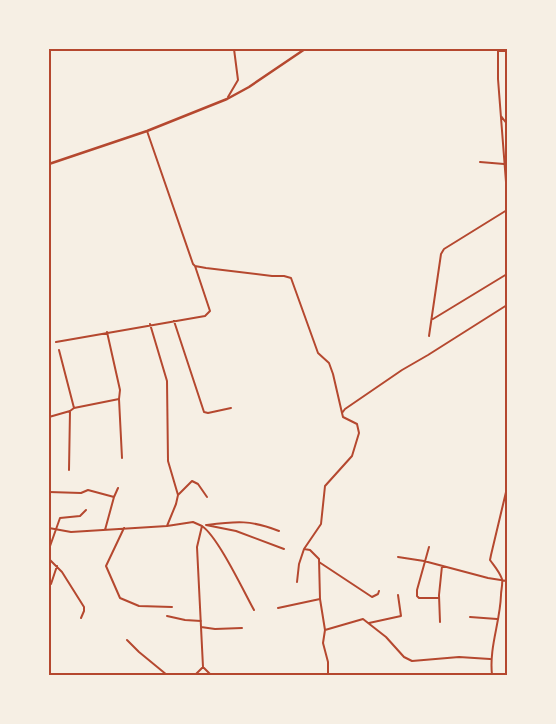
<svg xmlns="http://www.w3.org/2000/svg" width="556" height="724" font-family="Commissioner,sans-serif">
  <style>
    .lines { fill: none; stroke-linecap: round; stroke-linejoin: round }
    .minor { stroke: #b5482f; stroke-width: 2 }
    .secondary { stroke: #b5482f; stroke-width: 2.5 }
    .neatline { fill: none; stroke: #b5482f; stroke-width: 2 }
  </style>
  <rect width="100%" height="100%" fill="#f6efe4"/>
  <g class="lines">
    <path class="minor" d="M 498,49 L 498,79 L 507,195
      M 498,51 L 507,51
      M 228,97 L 238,80 L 234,49
      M 501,116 L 507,124
      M 147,131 L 193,264 L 195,266 L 206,268 L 272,276 L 284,276 L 291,278 L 318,353 L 329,363 L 333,374 L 342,413
      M 480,162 L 504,164
      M 433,319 L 507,274
      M 174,321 L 204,412 L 208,413 L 231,408
      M 150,324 L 167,381 L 168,461 L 178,495 L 176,504 L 167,526
      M 429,336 L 441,254 L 444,249 L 507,210
      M 56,342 L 205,316 L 210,311 L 195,266
      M 59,350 L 74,408
      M 119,399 L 122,458
      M 49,417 L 70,411 L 74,408 L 119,399 L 120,390 L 107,332
      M 69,470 L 70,411
      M 49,492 L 81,493 L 88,490 L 114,497
      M 178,495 L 192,481 L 198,484 L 207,497
      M 206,525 L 236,531 L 284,549
      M 207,525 C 237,521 251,520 279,531
      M 202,526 C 218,537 243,590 254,610
      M 49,528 L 71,532 L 167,526 L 193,522 L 202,526 L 197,547 L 203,667 L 211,675
      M 124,528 L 106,566 L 120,598 L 139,606 L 172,607
      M 105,530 L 114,497 L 118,488
      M 429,547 L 417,590 L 417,596 L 419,598 L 439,598
      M 49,549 L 60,518 L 80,516 L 86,510
      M 398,557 L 424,561 L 488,578 L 507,581
      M 49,559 L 62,572 L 84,607 L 84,611 L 81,618
      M 319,562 L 372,597 L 378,594 L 379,591
      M 297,582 L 299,564 L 304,549
      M 51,584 L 57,566
      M 278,608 L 320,599
      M 167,616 L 185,620 L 201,621
      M 470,617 L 497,619
      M 440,622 L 439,595 L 442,566
      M 369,623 L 401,616 L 398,595
      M 201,627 L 215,629 L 242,628
      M 325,630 L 363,619 L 386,637 L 404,657 L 412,661 L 459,657 L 490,659
      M 127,640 L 139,652 L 167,675
      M 195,675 L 203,667
      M 328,675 L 328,662 L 323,643 L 325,630 L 320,599 L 319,559 L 310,550 L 304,549 L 321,524 L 325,486 L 352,456 L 359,433 L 357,424 L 343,417 L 342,413 L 345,409 L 402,370 L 428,355 L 507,305
      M 492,675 C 489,647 500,623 501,595 C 501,590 503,584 502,579 C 499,571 495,567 490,560 L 491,555 L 506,492"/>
    <path class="secondary" d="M 49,164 L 147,131 L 227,99 L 249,87 L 305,49"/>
  </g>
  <rect width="556" height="724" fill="none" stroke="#f6efe4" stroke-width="100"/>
  <rect x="50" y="50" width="456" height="624" class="neatline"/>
</svg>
